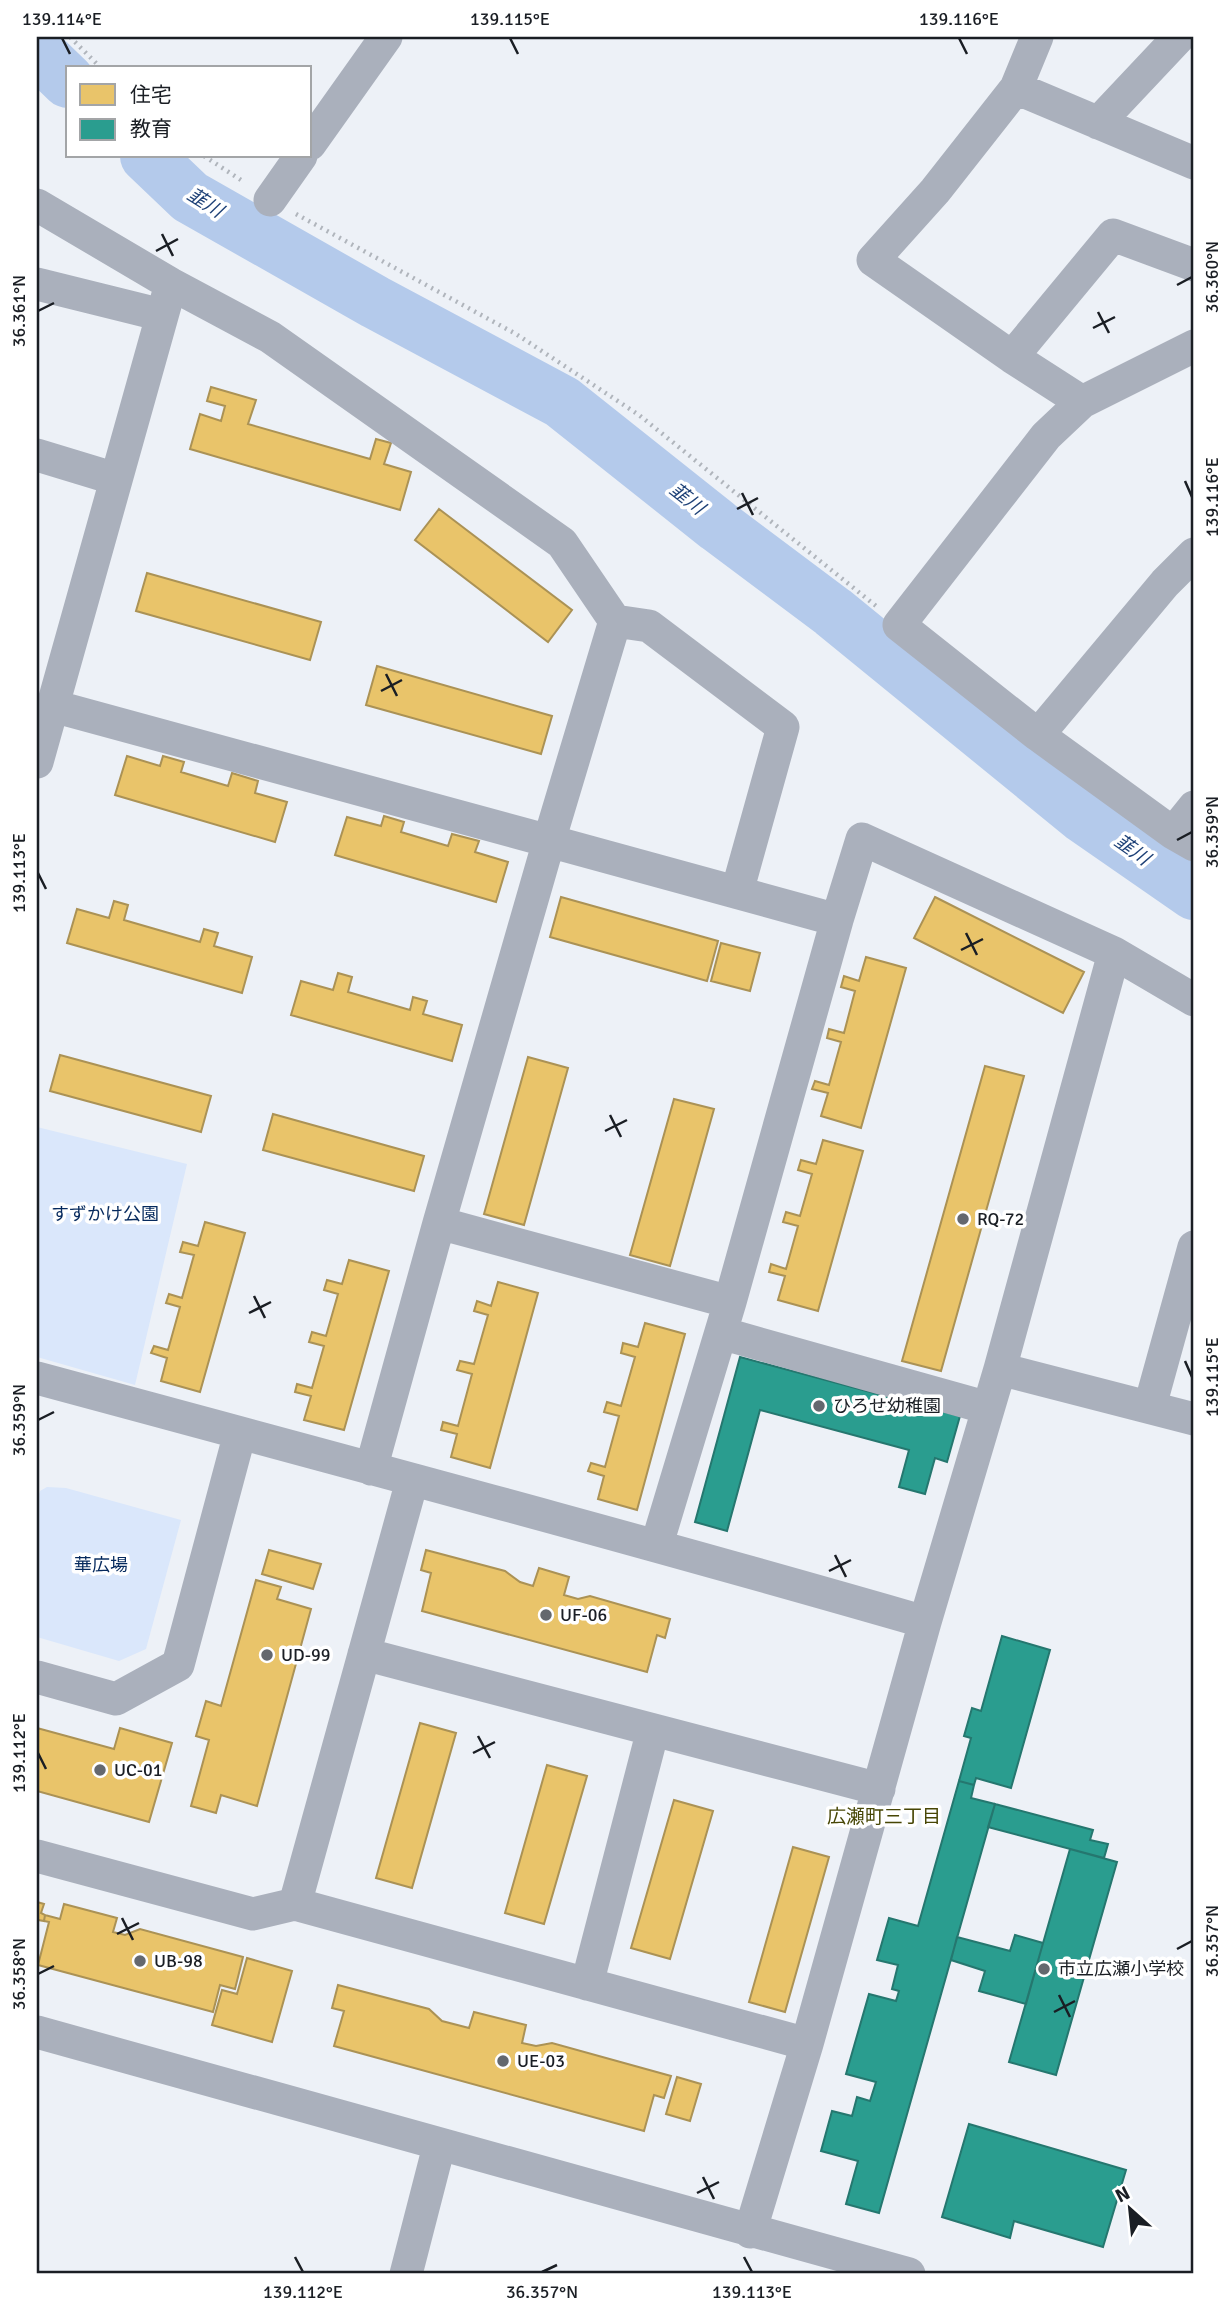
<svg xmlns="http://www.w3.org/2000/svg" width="1231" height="2311" font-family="Signika,'Noto Sans JP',sans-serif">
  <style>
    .green { fill: #dae7fb }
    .homes { fill: #e9c46a; stroke: #ab9255; stroke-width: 2 }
    .schools { fill: #2a9d8f; stroke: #25776f; stroke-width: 2 }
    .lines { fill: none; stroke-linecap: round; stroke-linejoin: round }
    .river { stroke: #b4caeb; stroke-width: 54 }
    .path { stroke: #b0b5bc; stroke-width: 4.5; stroke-dasharray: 2 5; stroke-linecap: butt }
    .minor { stroke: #aab0bc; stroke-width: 33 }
    .ticks { fill: none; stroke: #1a1e24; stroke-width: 2.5 }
    .poi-dot { fill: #64686e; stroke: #fff; stroke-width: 2.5 }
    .labels { text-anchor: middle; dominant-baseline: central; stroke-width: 7; stroke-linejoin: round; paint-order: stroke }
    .park-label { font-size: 18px; fill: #05295d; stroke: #fff }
    .poi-label { font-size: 18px; fill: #1a1e24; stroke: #fff; text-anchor: start }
    .water-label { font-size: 19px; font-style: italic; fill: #1e4177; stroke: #fff }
    .neighbourhood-label { font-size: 19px; fill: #474605; stroke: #fff }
    .neatline { fill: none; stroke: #1a1e24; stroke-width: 2.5 }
    .ticks-label { font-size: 18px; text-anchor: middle; fill: #1a1e24 }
  </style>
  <rect width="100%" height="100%" fill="#edf1f7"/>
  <path class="green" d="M 37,1127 L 187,1164 L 135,1385 L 37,1357 Z
    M 47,1487 L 66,1488 L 181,1520 L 146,1649 L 119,1661 L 37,1637 L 37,1500 L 40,1491 Z"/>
  <path class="homes" d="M 211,387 L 256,400 L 248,424 L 370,459 L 376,439 L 391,443 L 384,464 L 411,472 L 400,510 L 190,449 L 200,414 L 221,421 L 225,406 L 207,401 Z
    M 439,509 L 572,610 L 548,642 L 415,540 Z
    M 147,573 L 321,622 L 310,660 L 136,611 Z
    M 377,666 L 552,716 L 541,754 L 366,705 Z
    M 127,756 L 160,766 L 163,756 L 184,762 L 181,772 L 228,786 L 232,773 L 258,781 L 255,793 L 287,802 L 275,842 L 115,795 Z
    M 384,816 L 404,822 L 401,832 L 448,846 L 452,834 L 479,841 L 475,852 L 508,862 L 496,902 L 335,855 L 347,817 L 381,826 Z
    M 561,897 L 718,941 L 707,981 L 550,937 Z
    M 935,897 L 1084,972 L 1063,1013 L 914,938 Z
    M 114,901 L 128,905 L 124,920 L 200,942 L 204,929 L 218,933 L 214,946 L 252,957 L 242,993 L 67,943 L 77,909 L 109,918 Z
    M 721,943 L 760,953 L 750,991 L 711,981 Z
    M 866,957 L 906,968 L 861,1128 L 821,1116 L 828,1093 L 812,1089 L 815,1081 L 829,1085 L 841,1042 L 827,1038 L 829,1029 L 844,1033 L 855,991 L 841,987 L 844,976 L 859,981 Z
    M 338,973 L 352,977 L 348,992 L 410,1010 L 413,997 L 427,1001 L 423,1014 L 462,1025 L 452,1061 L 291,1015 L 301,981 L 333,990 Z
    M 60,1055 L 211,1096 L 201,1132 L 50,1091 Z
    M 528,1057 L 568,1068 L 524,1225 L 484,1214 Z
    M 985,1066 L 1024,1076 L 941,1371 L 902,1361 Z
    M 674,1099 L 714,1109 L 670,1266 L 630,1255 Z
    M 273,1114 L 424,1156 L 414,1191 L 263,1150 Z
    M 823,1140 L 863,1151 L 818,1311 L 778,1300 L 785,1276 L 769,1272 L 771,1264 L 786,1269 L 798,1226 L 783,1222 L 786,1212 L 800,1216 L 812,1174 L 798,1170 L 801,1160 L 816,1164 Z
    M 205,1222 L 245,1233 L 200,1392 L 161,1381 L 167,1358 L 151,1353 L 154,1346 L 168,1350 L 180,1307 L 166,1303 L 169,1294 L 182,1298 L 194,1255 L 180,1252 L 183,1242 L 198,1246 Z
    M 349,1260 L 389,1271 L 344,1430 L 304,1420 L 311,1396 L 295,1392 L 297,1384 L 312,1388 L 324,1346 L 309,1342 L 312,1332 L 326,1336 L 338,1294 L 324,1290 L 327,1280 L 342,1284 Z
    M 498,1282 L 538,1293 L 490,1468 L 451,1457 L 457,1434 L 441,1430 L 443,1422 L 458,1426 L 472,1374 L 457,1370 L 460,1361 L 474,1364 L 488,1315 L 474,1311 L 477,1301 L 491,1306 Z
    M 645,1323 L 685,1334 L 637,1510 L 598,1499 L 604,1476 L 588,1471 L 591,1463 L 605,1467 L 619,1416 L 604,1412 L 607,1402 L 621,1406 L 635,1357 L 621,1353 L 623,1343 L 638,1347 Z
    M 269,1550 L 321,1564 L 313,1589 L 262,1574 Z
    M 426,1550 L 505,1571 L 520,1582 L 533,1586 L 539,1568 L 569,1577 L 564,1595 L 578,1599 L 590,1596 L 670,1619 L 665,1638 L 657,1635 L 647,1672 L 422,1611 L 431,1573 L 421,1570 Z
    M 256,1580 L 281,1587 L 277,1599 L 311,1609 L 257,1806 L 221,1795 L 216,1813 L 191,1806 L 209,1740 L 196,1736 L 206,1701 L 221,1706 Z
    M 420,1723 L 456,1733 L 412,1888 L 376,1878 Z
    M 37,1728 L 114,1749 L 120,1728 L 172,1743 L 149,1822 L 37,1791 Z
    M 547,1765 L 587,1776 L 544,1924 L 505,1913 Z
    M 674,1800 L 713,1811 L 670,1959 L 631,1948 Z
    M 793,1847 L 829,1857 L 785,2012 L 749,2002 Z
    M 37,1902 L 44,1904 L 41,1913 L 45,1915 L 44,1921 L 38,1920 L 37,1925 Z
    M 64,1904 L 117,1918 L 113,1932 L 125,1935 L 140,1929 L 243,1957 L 235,1989 L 220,1985 L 213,2012 L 38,1965 L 49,1922 L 44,1921 L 45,1915 L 60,1919 Z
    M 247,1958 L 292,1971 L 272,2042 L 212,2025 L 222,1990 L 237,1994 Z
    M 338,1985 L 429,2009 L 442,2021 L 469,2028 L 474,2012 L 526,2025 L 522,2043 L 536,2046 L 552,2043 L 671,2076 L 664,2098 L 654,2095 L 644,2131 L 334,2046 L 344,2011 L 332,2008 Z
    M 677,2077 L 701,2084 L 690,2121 L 666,2114 Z"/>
  <path class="schools" d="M 740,1357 L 960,1416 L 947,1462 L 935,1458 L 925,1494 L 899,1487 L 909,1450 L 760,1410 L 727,1531 L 695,1522 Z
    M 1002,1636 L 1050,1650 L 1011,1788 L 976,1778 L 974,1785 L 959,1781 L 971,1738 L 964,1736 L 972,1708 L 981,1711 Z
    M 959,1781 L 974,1785 L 971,1798 L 995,1804 L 879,2213 L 846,2204 L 858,2161 L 821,2151 L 832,2111 L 852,2116 L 857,2097 L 870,2101 L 876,2082 L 846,2074 L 869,1994 L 896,2001 L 899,1991 L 892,1989 L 898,1965 L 877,1960 L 889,1918 L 918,1926 Z
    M 995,1804 L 1093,1830 L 1090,1840 L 1108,1844 L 1104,1858 L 988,1827 Z
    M 1070,1849 L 1117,1862 L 1056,2075 L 1009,2062 Z
    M 1015,1935 L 1043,1943 L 1026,2004 L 979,1991 L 985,1971 L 951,1960 L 957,1937 L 1010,1951 Z
    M 969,2124 L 1126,2170 L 1103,2247 L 1014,2221 L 1010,2238 L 942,2217 Z"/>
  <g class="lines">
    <path class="river" d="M 37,51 L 68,81
      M 147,156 L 190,197 L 375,302 L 562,402 L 718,526 L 833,612 L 1083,816 L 1194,893"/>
    <path class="path" d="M 70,37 L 101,68
      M 204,156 L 244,182
      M 296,214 L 516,334 L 639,415 L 876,606"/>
    <path class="minor" d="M 1016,88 L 1037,37
      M 1098,123 L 1179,37
      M 310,144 L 386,37
      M 1194,163 L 1016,88 L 935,191 L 873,260 L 1012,357 L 1082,402 L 1046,436 L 899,625 L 1038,735 L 1173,833 L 1194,845
      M 270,200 L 301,156
      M 37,205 L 171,284 L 270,337 L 562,543 L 615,621 L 549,841 L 837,920 L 730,1302 L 657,1544
      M 37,284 L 162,315
      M 1012,357 L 1113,235 L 1194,265
      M 1082,402 L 1194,346
      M 37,455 L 116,479
      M 615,621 L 649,626 L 783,727 L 737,892
      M 53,706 L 549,841 L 439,1223 L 371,1469
      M 1038,735 L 1165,583 L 1194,554
      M 37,762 L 171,284
      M 1173,833 L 1194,807
      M 837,920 L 862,839 L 1114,953
      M 439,1223 L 730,1302
      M 721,1333 L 988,1408
      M 1000,1369 L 1194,1419
      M 37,1378 C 333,1458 630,1537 925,1622
      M 1150,1406 L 1194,1247
      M 364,1654 L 879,1789
      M 37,1677 L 116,1699 L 178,1665 L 240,1433
      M 37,1856 L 253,1914 L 295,1904 L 807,2044
      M 295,1904 L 412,1481
      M 587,1984 L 653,1730
      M 37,2032 L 909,2274
      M 750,2232 L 807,2044 L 925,1622 L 1000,1369 L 1114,953 L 1194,1000
      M 406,2274 L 439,2146"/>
  </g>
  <path class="ticks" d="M 62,38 L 70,54M 510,38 L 518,54M 959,38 L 967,54M 162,234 L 173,256M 156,251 L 178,239M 1177,285 L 1192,277M 38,311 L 54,303M 1098,312 L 1109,333M 1093,328 L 1115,317M 1185,481 L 1192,497M 742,493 L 753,515M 737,509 L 758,498M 386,674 L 397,696M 381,691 L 402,680M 1177,840 L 1192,832M 38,873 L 46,889M 966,933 L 977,955M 961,950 L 983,939M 610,1115 L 621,1137M 605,1131 L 627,1120M 254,1296 L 265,1318M 249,1313 L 271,1302M 1185,1361 L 1192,1377M 38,1420 L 54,1412M 835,1555 L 846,1577M 829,1571 L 851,1560M 478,1736 L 490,1758M 38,1753 L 46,1769M 473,1753 L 495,1742M 122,1918 L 133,1940M 117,1934 L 139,1923M 1177,1949 L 1192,1941M 38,1974 L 54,1966M 1059,1995 L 1070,2017M 1054,2012 L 1075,2001M 703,2177 L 714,2199M 697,2193 L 719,2182M 295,2257 L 303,2272M 744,2257 L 752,2272M 542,2272 L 557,2265"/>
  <g class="poi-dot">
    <circle cx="963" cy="1219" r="7"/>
    <circle cx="819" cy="1406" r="7"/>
    <circle cx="546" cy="1615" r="7"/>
    <circle cx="267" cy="1655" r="7"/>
    <circle cx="100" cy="1770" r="7"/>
    <circle cx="140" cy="1961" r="7"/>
    <circle cx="1044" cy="1969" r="7"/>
    <circle cx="503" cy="2061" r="7"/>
  </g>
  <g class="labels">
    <g class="park-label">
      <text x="105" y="1214">すずかけ公園</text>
      <text x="101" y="1565">華広場</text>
    </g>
    <g class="poi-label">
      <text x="977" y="1219">RQ-72</text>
      <text x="833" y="1406">ひろせ幼稚園</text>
      <text x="560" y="1615">UF-06</text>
      <text x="281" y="1655">UD-99</text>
      <text x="114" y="1770">UC-01</text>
      <text x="154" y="1961">UB-98</text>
      <text x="1058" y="1969">市立広瀬小学校</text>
      <text x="517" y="2061">UE-03</text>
    </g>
    <g class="water-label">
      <text transform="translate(205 203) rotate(32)">韮川</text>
      <text transform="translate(687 499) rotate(38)">韮川</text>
      <text transform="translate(1132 850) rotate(35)">韮川</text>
    </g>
    <g class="neighbourhood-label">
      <text x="884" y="1817">広瀬町三丁目</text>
    </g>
  </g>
  <rect width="1231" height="2311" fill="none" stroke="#ffffff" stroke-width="77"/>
  <rect x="66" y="66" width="245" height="91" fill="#ffffff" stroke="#a3a5a7" stroke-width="2"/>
  <rect x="80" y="84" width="35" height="21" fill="#e9c46a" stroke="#a3a5a7" stroke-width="2"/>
  <text x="130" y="102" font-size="21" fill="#1a1e24">住宅</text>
  <rect x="80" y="119" width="35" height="21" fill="#2a9d8f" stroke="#a3a5a7" stroke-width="2"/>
  <text x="130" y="136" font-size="21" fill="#1a1e24">教育</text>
  <g transform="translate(1130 2209) rotate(333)" stroke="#ffffff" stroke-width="5" paint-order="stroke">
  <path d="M0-5L12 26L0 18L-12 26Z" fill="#1a1e24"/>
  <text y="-10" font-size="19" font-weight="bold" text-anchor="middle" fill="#1a1e24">N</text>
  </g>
  <rect x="38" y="38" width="1154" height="2234" class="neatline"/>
  <g class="ticks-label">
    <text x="62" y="25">139.114°E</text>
    <text x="510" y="25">139.115°E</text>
    <text x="959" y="25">139.116°E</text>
    <text transform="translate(1212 277) rotate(-90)" y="6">36.360°N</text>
    <text transform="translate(19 311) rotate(-90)" y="6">36.361°N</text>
    <text transform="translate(1212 497) rotate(-90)" y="6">139.116°E</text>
    <text transform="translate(1212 832) rotate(-90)" y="6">36.359°N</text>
    <text transform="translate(19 873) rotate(-90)" y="6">139.113°E</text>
    <text transform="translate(1212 1377) rotate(-90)" y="6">139.115°E</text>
    <text transform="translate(19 1420) rotate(-90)" y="6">36.359°N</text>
    <text transform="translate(19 1753) rotate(-90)" y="6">139.112°E</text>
    <text transform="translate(1212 1941) rotate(-90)" y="6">36.357°N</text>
    <text transform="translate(19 1974) rotate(-90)" y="6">36.358°N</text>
    <text x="303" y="2298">139.112°E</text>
    <text x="542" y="2298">36.357°N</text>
    <text x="752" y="2298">139.113°E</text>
  </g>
</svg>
